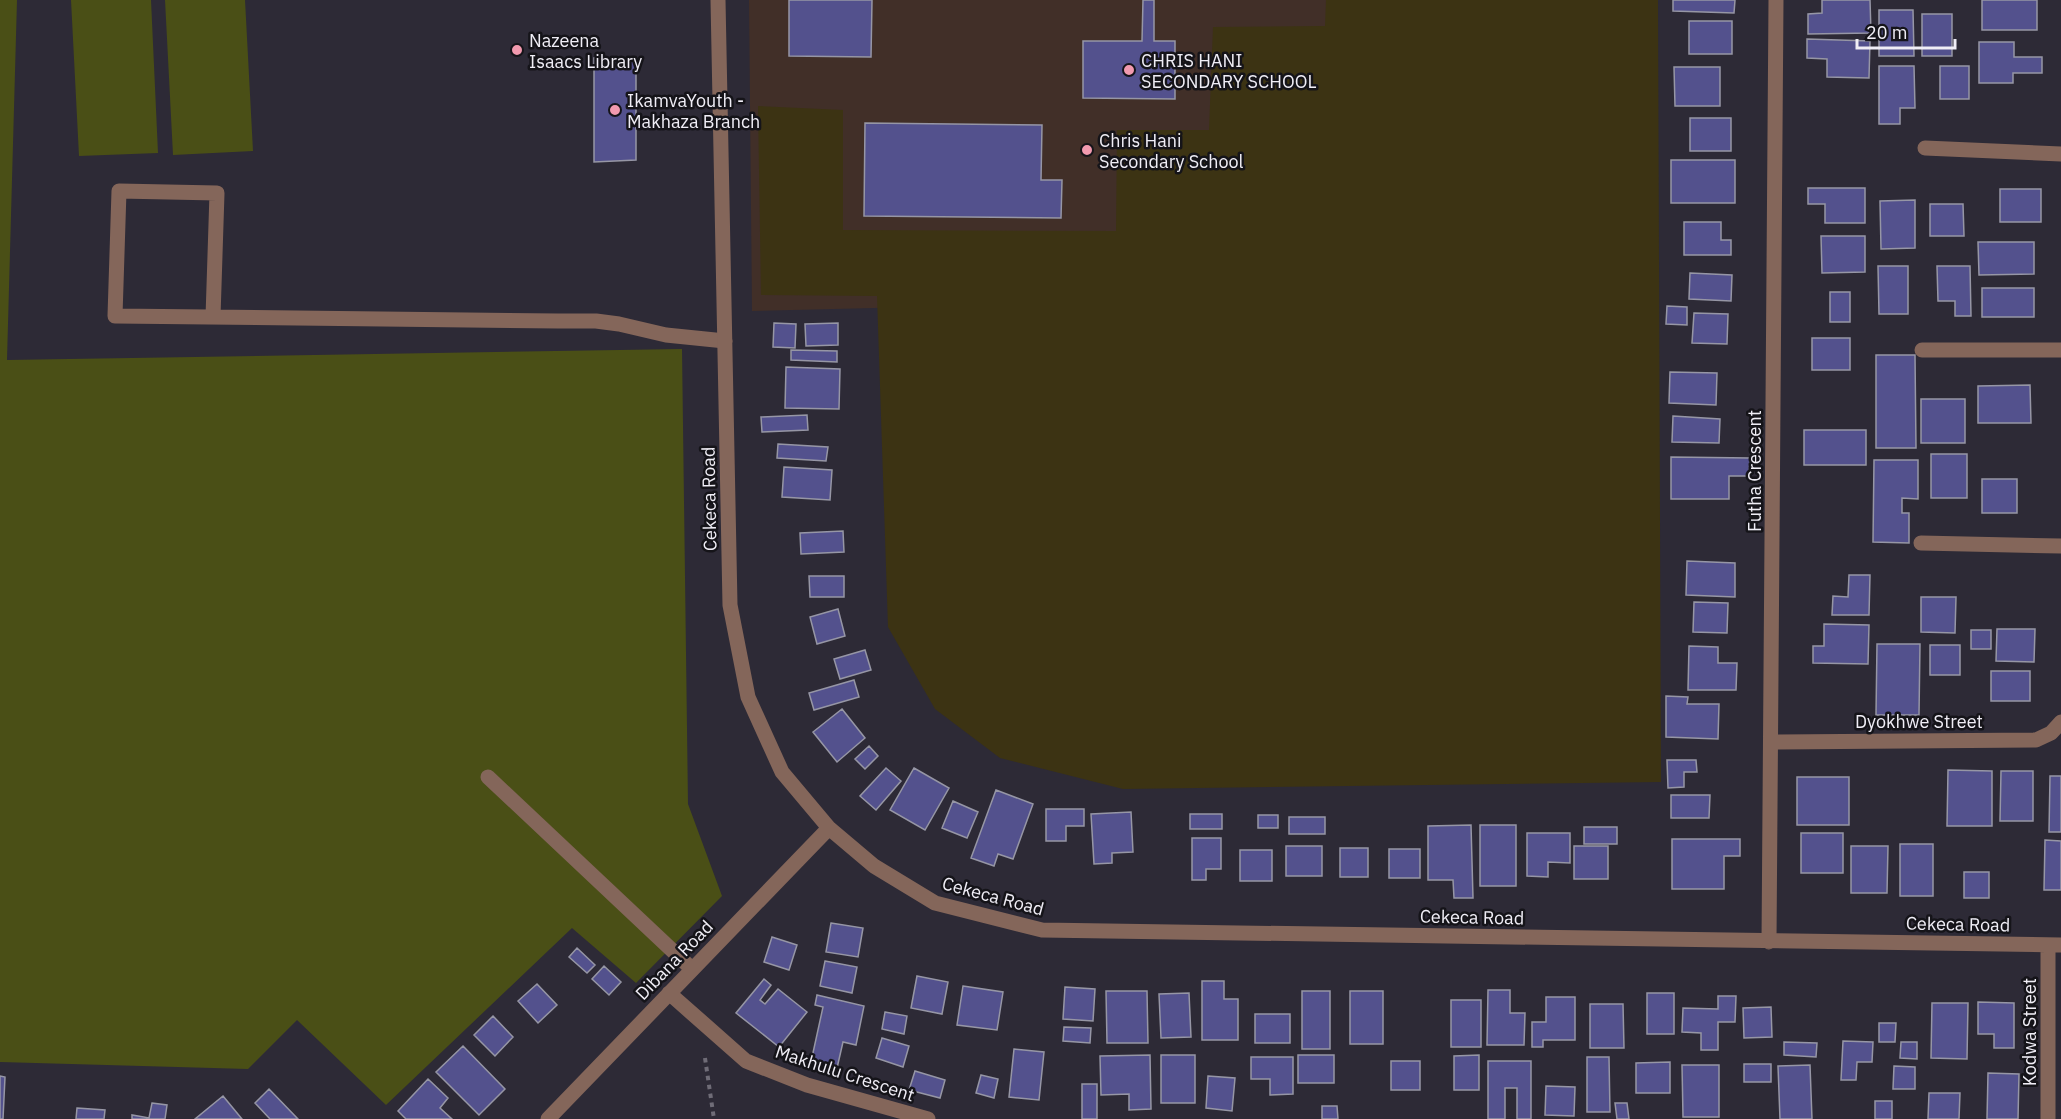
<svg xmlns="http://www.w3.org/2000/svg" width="2061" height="1119" font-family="'IBM Plex Sans',sans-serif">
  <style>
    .education { fill: #412f28 }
    .green { fill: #4a4f16 }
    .sand { fill: #3c3313 }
    .building { fill: #53518d; stroke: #9696a5; stroke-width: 1.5 }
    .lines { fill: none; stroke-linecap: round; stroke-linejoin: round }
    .path { stroke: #6f6c77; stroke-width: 4; stroke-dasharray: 4.5 4.5; stroke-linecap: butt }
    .lane { stroke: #84665a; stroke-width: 15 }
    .street { stroke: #84665a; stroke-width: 15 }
    .poi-dot { fill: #f29aaf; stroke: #151419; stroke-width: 2 }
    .labels { text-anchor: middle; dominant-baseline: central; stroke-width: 5; stroke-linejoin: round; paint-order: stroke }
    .poi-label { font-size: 18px; fill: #f0eef6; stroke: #151419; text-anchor: start }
    .street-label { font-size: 18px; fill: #f0eef6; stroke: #151419 }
  </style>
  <rect width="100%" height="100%" fill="#2d2a36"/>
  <path class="education" d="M 749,0 L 1419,0 L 1206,300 L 752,311 Z"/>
  <path class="green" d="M 0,0 L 17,0 L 7,360 L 682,349 L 688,804 L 722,896 L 636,983 L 572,928 L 386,1105 L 297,1020 L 248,1069 L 0,1062 Z
    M 71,0 L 151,0 L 158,153 L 79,156 Z
    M 165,0 L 245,0 L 253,151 L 173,155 Z"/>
  <path class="sand" d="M 1326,0 L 1658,0 L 1661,782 L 1123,789 L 1000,758 L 935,709 L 888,627 L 877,296 L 761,295 L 758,106 L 843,110 L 843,230 L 1116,231 L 1117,130 L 1209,130 L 1213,27 L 1325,26 Z"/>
  <path class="building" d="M 789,0 L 872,0 L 871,57 L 789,56 Z
    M 1143,0 L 1154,0 L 1154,41 L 1175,41 L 1175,99 L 1083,98 L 1083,41 L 1142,41 Z
    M 1673,0 L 1735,0 L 1734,13 L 1673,11 Z
    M 1822,0 L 1870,0 L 1871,33 L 1808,34 L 1808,14 L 1822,13 Z
    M 1982,0 L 2037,0 L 2037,30 L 1982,30 Z
    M 1879,10 L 1913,10 L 1914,56 L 1879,56 Z
    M 1922,14 L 1952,14 L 1952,56 L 1922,56 Z
    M 1689,21 L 1732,21 L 1732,54 L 1689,54 Z
    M 1807,39 L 1870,41 L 1869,78 L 1827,77 L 1827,59 L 1807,58 Z
    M 1979,42 L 2014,42 L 2014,57 L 2042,57 L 2042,73 L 2013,73 L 2013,83 L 1979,83 Z
    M 594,58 L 636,60 L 636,160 L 594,162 Z
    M 1879,66 L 1914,66 L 1915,108 L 1900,108 L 1900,124 L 1879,124 Z
    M 1940,66 L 1969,66 L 1969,99 L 1940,99 Z
    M 1674,67 L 1720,67 L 1720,106 L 1675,106 Z
    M 1690,118 L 1731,118 L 1731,151 L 1690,151 Z
    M 865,123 L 1042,125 L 1041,180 L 1062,180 L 1061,218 L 864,216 Z
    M 1671,160 L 1735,160 L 1735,203 L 1671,203 Z
    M 1808,188 L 1865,188 L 1865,223 L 1825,223 L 1825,204 L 1808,204 Z
    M 2000,189 L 2041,189 L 2041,222 L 2000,222 Z
    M 1915,200 L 1915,248 L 1881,249 L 1880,201 Z
    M 1930,204 L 1963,204 L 1964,236 L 1930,236 Z
    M 1684,222 L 1721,222 L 1721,240 L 1731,240 L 1731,255 L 1684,255 Z
    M 1821,236 L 1865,236 L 1865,272 L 1822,273 Z
    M 1978,242 L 2034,242 L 2034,274 L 1979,275 Z
    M 1878,266 L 1908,266 L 1908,314 L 1879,314 Z
    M 1937,266 L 1970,266 L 1971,316 L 1955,316 L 1955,301 L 1938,301 Z
    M 1690,273 L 1732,275 L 1731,301 L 1689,299 Z
    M 1982,288 L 2034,288 L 2034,317 L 1982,317 Z
    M 1830,292 L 1850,292 L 1850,322 L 1830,322 Z
    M 1667,306 L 1687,307 L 1687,325 L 1666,324 Z
    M 1694,313 L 1728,314 L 1727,344 L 1692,343 Z
    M 774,323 L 796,324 L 795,348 L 773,347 Z
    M 838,323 L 838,345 L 806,346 L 805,324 Z
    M 1812,338 L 1850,338 L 1850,370 L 1812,370 Z
    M 791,350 L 837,351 L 837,362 L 791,360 Z
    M 1876,355 L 1915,355 L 1916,448 L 1876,448 Z
    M 786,367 L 840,369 L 839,409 L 785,408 Z
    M 1670,372 L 1717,373 L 1716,405 L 1669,403 Z
    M 2030,385 L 2031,423 L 1978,423 L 1978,386 Z
    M 1921,399 L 1965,399 L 1965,443 L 1921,443 Z
    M 807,415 L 808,430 L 762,432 L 761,417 Z
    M 1673,416 L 1720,419 L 1719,443 L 1672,442 Z
    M 1804,430 L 1866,430 L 1866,465 L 1804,465 Z
    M 778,444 L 828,447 L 826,461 L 777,458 Z
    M 1931,454 L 1967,454 L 1967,498 L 1931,498 Z
    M 1671,457 L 1750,458 L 1749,476 L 1729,476 L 1729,499 L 1671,499 Z
    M 1874,460 L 1918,460 L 1918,499 L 1902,498 L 1902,513 L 1909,513 L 1909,543 L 1873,542 Z
    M 784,467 L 832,470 L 830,500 L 782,497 Z
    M 1982,479 L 2017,479 L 2017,513 L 1982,513 Z
    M 843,531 L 844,552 L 801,554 L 800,533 Z
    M 1687,561 L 1735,563 L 1735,597 L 1686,595 Z
    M 1849,575 L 1870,575 L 1869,615 L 1832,615 L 1833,596 L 1848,597 Z
    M 809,576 L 844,576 L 844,597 L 810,597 Z
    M 1921,597 L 1956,597 L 1955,633 L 1921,632 Z
    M 1694,602 L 1728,603 L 1727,633 L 1693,632 Z
    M 838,609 L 845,636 L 817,644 L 810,617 Z
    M 1824,624 L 1869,625 L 1868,664 L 1813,663 L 1813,646 L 1824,646 Z
    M 1997,629 L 2035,629 L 2034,662 L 1996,661 Z
    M 1971,630 L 1991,630 L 1991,649 L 1971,649 Z
    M 1877,644 L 1920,644 L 1919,715 L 1876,715 Z
    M 1930,645 L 1960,645 L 1960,675 L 1930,675 Z
    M 1689,646 L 1718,647 L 1718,663 L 1737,663 L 1736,690 L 1688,690 Z
    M 865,650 L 871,670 L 840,679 L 834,659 Z
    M 1991,671 L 2030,671 L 2030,701 L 1991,701 Z
    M 854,680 L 859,697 L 814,710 L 809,693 Z
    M 1666,696 L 1688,697 L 1687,704 L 1719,704 L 1718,739 L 1666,737 Z
    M 842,709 L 865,738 L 837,762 L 813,732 Z
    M 869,746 L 878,756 L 865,769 L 855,759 Z
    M 1667,760 L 1696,760 L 1697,772 L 1684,772 L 1684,787 L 1668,788 Z
    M 886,768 L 901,781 L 876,810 L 860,796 Z
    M 914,768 L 949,788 L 925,830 L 890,810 Z
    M 1948,770 L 1992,771 L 1992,826 L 1947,826 Z
    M 2001,771 L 2033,771 L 2033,821 L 2000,821 Z
    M 2050,776 L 2061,776 L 2061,832 L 2049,832 Z
    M 1797,777 L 1849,777 L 1849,825 L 1797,825 Z
    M 996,790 L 1033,804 L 1013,859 L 998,854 L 994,866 L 971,858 Z
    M 1671,795 L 1710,795 L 1709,818 L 1671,818 Z
    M 953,801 L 978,812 L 967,838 L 942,828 Z
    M 1046,809 L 1084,809 L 1084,826 L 1066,826 L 1066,841 L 1046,841 Z
    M 1131,812 L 1133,852 L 1112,853 L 1112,863 L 1094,864 L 1091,814 Z
    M 1190,814 L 1222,814 L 1222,829 L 1190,829 Z
    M 1258,815 L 1278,815 L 1278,828 L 1258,828 Z
    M 1289,817 L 1325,817 L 1325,834 L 1289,834 Z
    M 1471,825 L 1473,898 L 1454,898 L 1453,880 L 1428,880 L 1428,826 Z
    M 1480,825 L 1516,825 L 1516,886 L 1480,886 Z
    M 1584,827 L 1617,827 L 1617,844 L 1584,844 Z
    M 1527,833 L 1570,833 L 1570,863 L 1548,862 L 1548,877 L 1527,876 Z
    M 1801,833 L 1843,833 L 1843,873 L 1801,873 Z
    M 1192,838 L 1221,838 L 1221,869 L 1206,869 L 1206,880 L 1192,880 Z
    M 1672,839 L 1740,839 L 1740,856 L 1724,856 L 1724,889 L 1672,889 Z
    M 2045,840 L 2061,841 L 2061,890 L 2044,890 Z
    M 1900,844 L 1933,844 L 1933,896 L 1900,896 Z
    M 1286,846 L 1322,846 L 1322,876 L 1286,876 Z
    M 1574,846 L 1608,846 L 1608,879 L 1574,879 Z
    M 1851,846 L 1888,846 L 1887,893 L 1851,893 Z
    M 1340,848 L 1368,848 L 1368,877 L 1340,877 Z
    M 1389,849 L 1420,849 L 1420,878 L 1389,878 Z
    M 1240,850 L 1272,850 L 1272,881 L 1240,881 Z
    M 1964,872 L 1989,872 L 1989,898 L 1964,898 Z
    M 831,923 L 863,928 L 858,957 L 826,952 Z
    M 772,937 L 797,945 L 789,970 L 764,962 Z
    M 577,948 L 595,965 L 587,973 L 569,957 Z
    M 825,961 L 857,967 L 852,993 L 820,986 Z
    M 604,966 L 621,982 L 609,995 L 592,979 Z
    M 917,976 L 948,982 L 942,1014 L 911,1008 Z
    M 764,979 L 771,985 L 760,1000 L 765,1004 L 778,989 L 807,1012 L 779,1047 L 736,1013 Z
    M 1202,981 L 1224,981 L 1224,999 L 1238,999 L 1238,1040 L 1202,1040 Z
    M 537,984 L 557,1005 L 538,1023 L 518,1001 Z
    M 963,986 L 1003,992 L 997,1030 L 957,1025 Z
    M 1065,987 L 1095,989 L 1093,1021 L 1063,1019 Z
    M 1488,990 L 1510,990 L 1510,1013 L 1525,1013 L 1524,1045 L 1487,1045 Z
    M 1106,991 L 1147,991 L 1148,1043 L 1107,1043 Z
    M 1302,991 L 1330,991 L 1330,1049 L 1302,1049 Z
    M 1350,991 L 1383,991 L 1383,1044 L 1350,1044 Z
    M 1189,993 L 1191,1037 L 1161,1038 L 1159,994 Z
    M 1647,993 L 1674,993 L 1674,1034 L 1647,1034 Z
    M 817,995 L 864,1006 L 856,1045 L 843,1042 L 837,1068 L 811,1062 L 823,1007 L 815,1005 Z
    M 1718,996 L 1736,996 L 1735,1022 L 1718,1022 L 1718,1050 L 1701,1050 L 1701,1033 L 1682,1032 L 1683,1008 L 1718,1009 Z
    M 1546,997 L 1575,997 L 1575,1040 L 1543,1040 L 1543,1047 L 1532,1047 L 1532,1022 L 1546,1022 Z
    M 1451,1000 L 1481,1000 L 1481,1047 L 1451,1047 Z
    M 1978,1002 L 2014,1003 L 2014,1048 L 1994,1048 L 1994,1034 L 1978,1034 Z
    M 1932,1003 L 1968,1003 L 1967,1059 L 1931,1058 Z
    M 1590,1004 L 1623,1004 L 1624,1048 L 1590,1048 Z
    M 1771,1007 L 1772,1037 L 1744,1038 L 1743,1008 Z
    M 885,1012 L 907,1016 L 904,1034 L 882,1029 Z
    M 1255,1014 L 1290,1014 L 1290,1043 L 1255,1043 Z
    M 493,1016 L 513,1037 L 495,1056 L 474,1035 Z
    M 1879,1023 L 1896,1023 L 1895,1042 L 1879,1042 Z
    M 1064,1027 L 1091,1028 L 1090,1043 L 1063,1041 Z
    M 882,1038 L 909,1046 L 903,1067 L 876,1058 Z
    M 1843,1041 L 1873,1042 L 1872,1062 L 1857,1062 L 1856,1080 L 1841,1080 Z
    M 1784,1042 L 1817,1043 L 1816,1057 L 1784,1055 Z
    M 1901,1042 L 1917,1042 L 1917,1059 L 1900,1058 Z
    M 463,1046 L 505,1089 L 479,1115 L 436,1072 Z
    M 1014,1049 L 1044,1052 L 1039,1100 L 1009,1097 Z
    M 1150,1055 L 1151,1109 L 1129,1110 L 1129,1094 L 1101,1095 L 1100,1056 Z
    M 1161,1055 L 1195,1055 L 1195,1103 L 1161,1103 Z
    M 1298,1055 L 1334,1055 L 1334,1083 L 1298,1083 Z
    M 1479,1055 L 1479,1090 L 1454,1090 L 1454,1056 Z
    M 1251,1057 L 1293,1057 L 1293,1094 L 1270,1095 L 1270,1079 L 1251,1079 Z
    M 1587,1057 L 1609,1057 L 1610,1112 L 1587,1112 Z
    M 1391,1061 L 1420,1061 L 1420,1090 L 1391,1090 Z
    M 1488,1061 L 1531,1061 L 1531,1119 L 1517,1119 L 1517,1088 L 1505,1088 L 1505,1119 L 1488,1119 Z
    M 1670,1062 L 1670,1093 L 1636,1093 L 1636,1063 Z
    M 1744,1064 L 1771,1064 L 1771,1082 L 1744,1082 Z
    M 1682,1065 L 1719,1065 L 1719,1117 L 1683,1117 Z
    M 1810,1065 L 1812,1119 L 1780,1119 L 1778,1066 Z
    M 1894,1066 L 1915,1067 L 1915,1089 L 1893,1089 Z
    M 915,1071 L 945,1080 L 940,1098 L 909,1090 Z
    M 1988,1073 L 2019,1074 L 2018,1119 L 1987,1119 Z
    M 981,1075 L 998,1079 L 994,1098 L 976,1093 Z
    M 0,1076 L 5,1077 L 3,1119 L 0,1119 Z
    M 1208,1076 L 1235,1078 L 1232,1111 L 1206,1108 Z
    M 428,1079 L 448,1098 L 440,1108 L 452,1119 L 406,1119 L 398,1111 Z
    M 1082,1084 L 1097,1084 L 1097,1119 L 1082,1119 Z
    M 1546,1086 L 1575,1087 L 1574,1116 L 1545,1115 Z
    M 269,1089 L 298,1119 L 270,1119 L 255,1103 Z
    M 1929,1093 L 1960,1093 L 1959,1119 L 1928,1119 Z
    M 223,1096 L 242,1119 L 195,1119 Z
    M 1875,1101 L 1892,1101 L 1892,1119 L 1875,1119 Z
    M 152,1103 L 167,1105 L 165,1119 L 132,1119 L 132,1115 L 149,1118 Z
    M 1615,1103 L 1627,1103 L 1629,1119 L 1617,1119 Z
    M 1322,1106 L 1337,1106 L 1338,1119 L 1322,1119 Z
    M 77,1108 L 105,1110 L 104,1119 L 76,1119 Z"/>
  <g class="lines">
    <path class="path" d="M 705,1058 L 714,1119"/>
    <path class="lane" d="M 213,317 L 217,193 L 119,191 L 115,316 L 558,321 L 596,321 L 619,324 L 666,335 L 725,341
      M 488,777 L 692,969"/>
    <path class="street" d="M 718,0 L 730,605 L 748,697 L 782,772 L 829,828 L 874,866 L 935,903 L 1042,930 L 2061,945
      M 1925,148 L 2061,154
      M 1922,350 L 2061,350
      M 1921,543 L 2061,546
      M 1771,742 L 2036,740 L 2051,733 L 2061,722
      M 1769,942 L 1776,0
      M 669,993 L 746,1061 L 807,1085 L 928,1119
      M 548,1119 L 829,828
      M 2048,1119 L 2048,945"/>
  </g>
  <g class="poi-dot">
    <circle cx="517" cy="50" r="6"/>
    <circle cx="1129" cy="70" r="6"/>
    <circle cx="615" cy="110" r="6"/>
    <circle cx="1087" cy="150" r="6"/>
  </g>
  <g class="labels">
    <g class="poi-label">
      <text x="529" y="40">Nazeena<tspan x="529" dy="21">Isaacs Library</tspan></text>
      <text x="1141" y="60">CHRIS HANI<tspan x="1141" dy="21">SECONDARY SCHOOL</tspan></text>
      <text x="627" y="100">IkamvaYouth -<tspan x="627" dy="21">Makhaza Branch</tspan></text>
      <text x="1099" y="140">Chris Hani<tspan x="1099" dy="21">Secondary School</tspan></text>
    </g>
    <g class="street-label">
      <text transform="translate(1754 471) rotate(-90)">Futha Crescent</text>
      <text transform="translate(709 499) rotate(-91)">Cekeca Road</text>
      <text x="1919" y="721">Dyokhwe Street</text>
      <text transform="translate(993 896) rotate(15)">Cekeca Road</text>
      <text transform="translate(1472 917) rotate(1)">Cekeca Road</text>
      <text transform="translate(1958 924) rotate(1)">Cekeca Road</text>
      <text transform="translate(674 960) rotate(-46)">Dibana Road</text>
      <text transform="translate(2029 1032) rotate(-90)">Kodwa Street</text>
      <text transform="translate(845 1073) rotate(18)">Makhulu Crescent</text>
    </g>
  </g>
  <path d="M1857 39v9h98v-9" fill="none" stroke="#f0eef6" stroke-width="3"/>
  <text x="1866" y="39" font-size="18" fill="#f0eef6" stroke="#151419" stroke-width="4.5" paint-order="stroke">20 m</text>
</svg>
